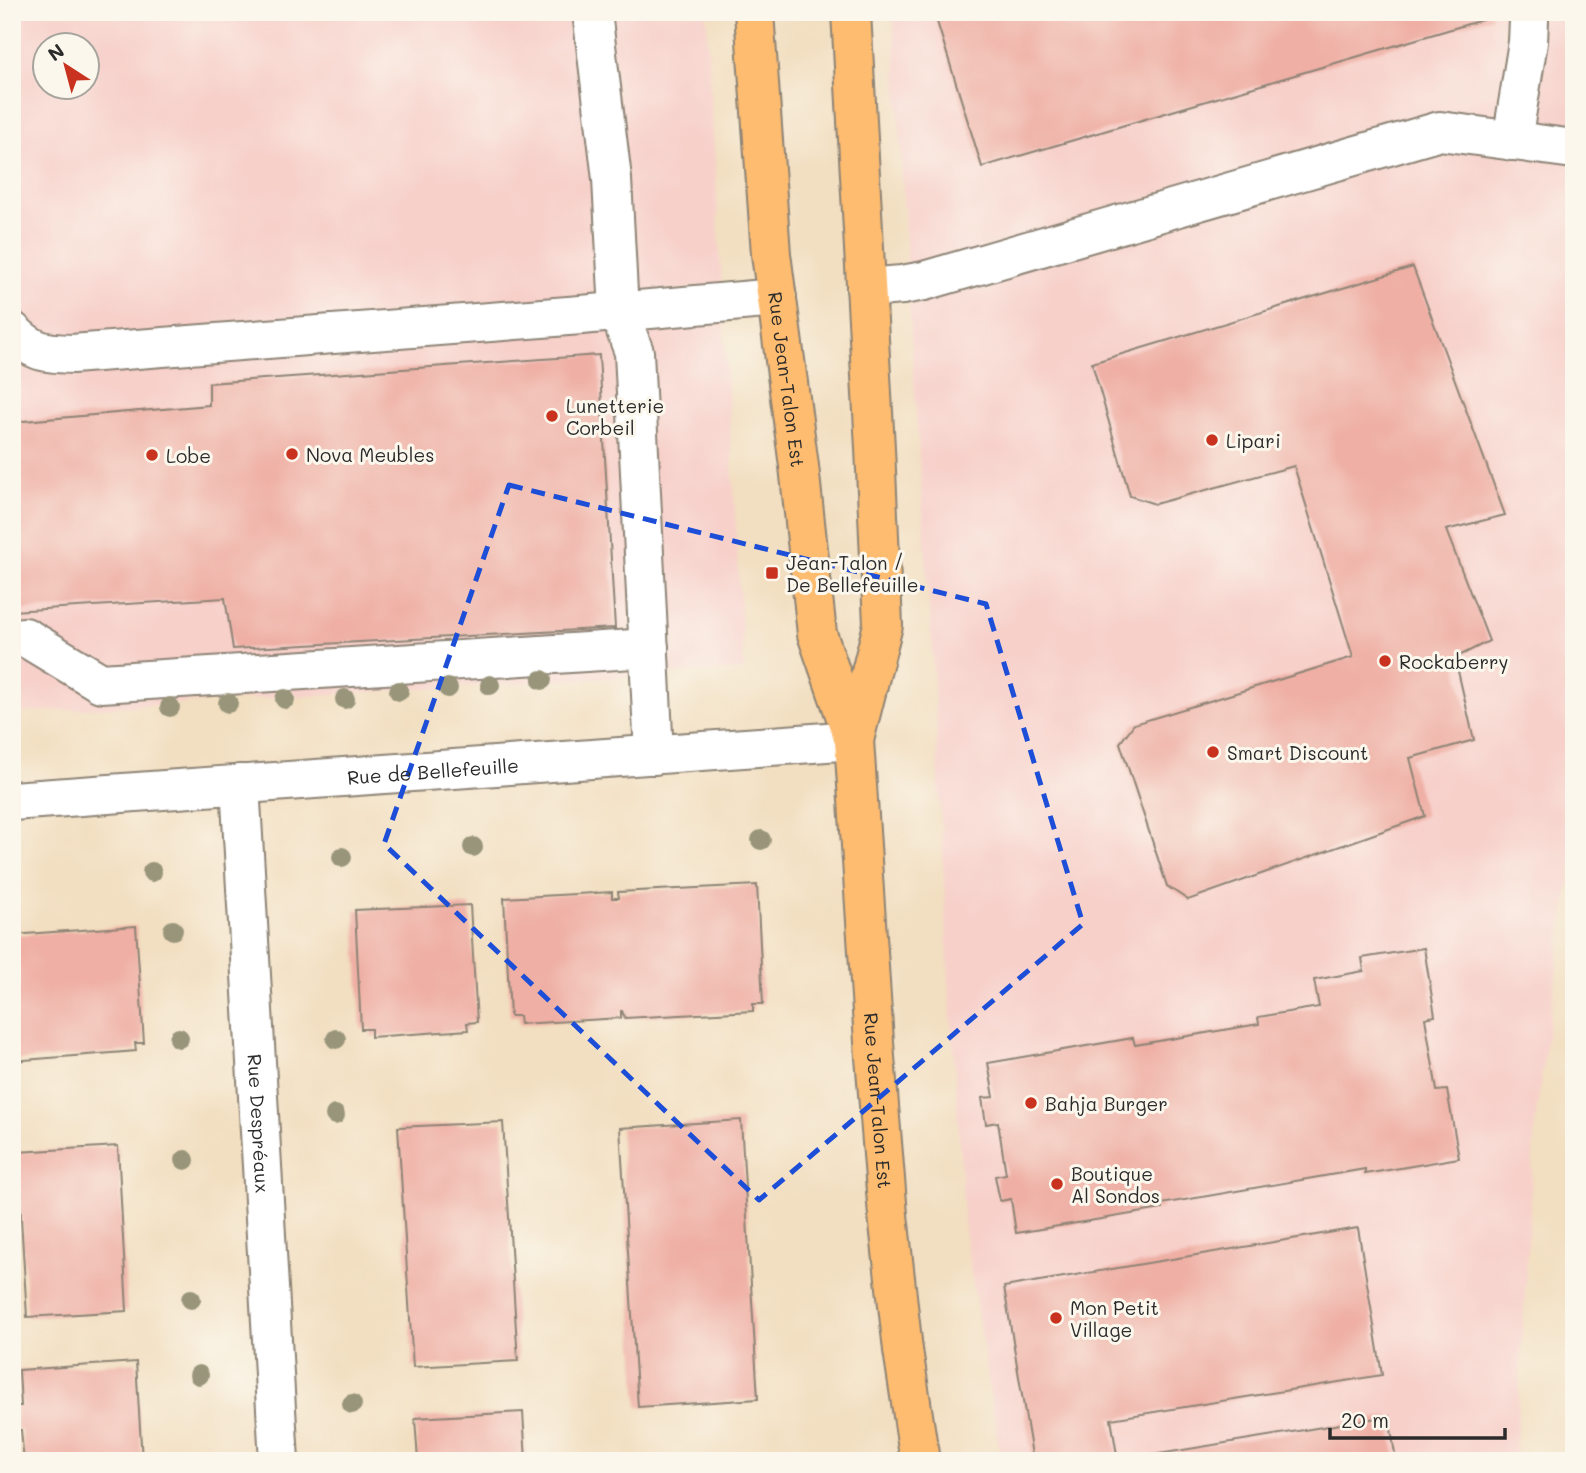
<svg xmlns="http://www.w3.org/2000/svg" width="1586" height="1473" font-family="Mali,sans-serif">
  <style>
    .built { fill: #f7d0ca; fill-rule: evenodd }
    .building { fill: #efafa4 }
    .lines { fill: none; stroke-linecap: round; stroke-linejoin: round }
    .minor-casing { stroke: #8e8476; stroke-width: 42 }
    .major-casing { stroke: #8e8476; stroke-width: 42 }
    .minor { stroke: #fff; stroke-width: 38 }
    .major { stroke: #febc70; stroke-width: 38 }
    .tree { fill: #98957a }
    .marked { fill: none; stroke: #1d4ed8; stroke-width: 5; stroke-dasharray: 14 9; stroke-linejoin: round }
    .poi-dot { fill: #c8321e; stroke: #fbf7ec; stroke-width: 2.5 }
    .labels { text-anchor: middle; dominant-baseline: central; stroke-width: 6; stroke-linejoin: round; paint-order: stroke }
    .street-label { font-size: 19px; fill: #2b2b2b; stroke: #fbf7ec }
    .poi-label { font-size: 19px; fill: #2b2b2b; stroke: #fbf7ec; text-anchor: start }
  </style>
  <rect width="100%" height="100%" fill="#fbf7ec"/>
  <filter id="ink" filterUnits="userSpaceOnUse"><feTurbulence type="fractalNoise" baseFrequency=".0143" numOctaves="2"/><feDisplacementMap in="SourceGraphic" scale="14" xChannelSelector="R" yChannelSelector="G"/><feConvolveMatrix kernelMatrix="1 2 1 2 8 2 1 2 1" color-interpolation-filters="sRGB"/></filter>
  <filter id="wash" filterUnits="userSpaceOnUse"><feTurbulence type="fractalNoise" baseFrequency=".00686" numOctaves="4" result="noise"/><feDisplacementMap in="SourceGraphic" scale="28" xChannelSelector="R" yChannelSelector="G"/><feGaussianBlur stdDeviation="1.57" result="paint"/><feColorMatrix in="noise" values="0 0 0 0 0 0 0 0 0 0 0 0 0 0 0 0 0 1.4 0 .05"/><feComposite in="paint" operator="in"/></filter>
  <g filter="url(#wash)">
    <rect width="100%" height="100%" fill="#f2dec0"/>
    <path class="built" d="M 12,12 L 706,12 L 744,670 L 12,713 ZM 46,46 L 88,46 L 88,88 L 46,88 Z
      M 893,12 L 1566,12 L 1563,41 L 1574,40 L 1574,849 L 1535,1120 L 1515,1461 L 1001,1461 L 965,1235 L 949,979 L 932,648 L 911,338 Z"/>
    <g id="blocks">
      <path class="building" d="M 934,12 L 1491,12 L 1492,17 L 982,167 Z
        M 1413,267 L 1505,515 L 1446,530 L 1489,641 L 1455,658 L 1474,740 L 1410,758 L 1425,816 L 1188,900 L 1167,886 L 1120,743 L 1134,724 L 1353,657 L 1294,466 L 1155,504 L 1130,496 L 1092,363 Z
        M 599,355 L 615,628 L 233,649 L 225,598 L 12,611 L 12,422 L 209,405 L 209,383 Z
        M 757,885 L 763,1004 L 753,1004 L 753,1011 L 625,1018 L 622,1011 L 621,1011 L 621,1018 L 520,1024 L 519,1016 L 510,1016 L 504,898 L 612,892 L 612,898 L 619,898 L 618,892 Z
        M 470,905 L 477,1022 L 467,1023 L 468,1030 L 371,1037 L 371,1029 L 361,1029 L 355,910 Z
        M 136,926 L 144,1043 L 135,1043 L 136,1051 L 12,1061 L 12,935 Z
        M 1424,948 L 1435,1016 L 1425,1018 L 1437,1091 L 1447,1090 L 1459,1158 L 1365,1174 L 1365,1169 L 1161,1204 L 1162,1209 L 1016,1233 L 1011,1199 L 1000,1201 L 995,1176 L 1006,1174 L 998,1122 L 986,1124 L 982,1098 L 994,1097 L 988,1063 L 1133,1038 L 1135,1045 L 1259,1024 L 1258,1017 L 1319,1007 L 1314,980 L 1364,971 L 1362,958 Z
        M 741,1120 L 758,1399 L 638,1407 L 620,1128 Z
        M 503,1122 L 518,1361 L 413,1367 L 398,1127 Z
        M 118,1146 L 127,1311 L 27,1317 L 17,1152 Z
        M 1358,1228 L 1382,1375 L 1111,1419 L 1118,1461 L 1033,1461 L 1004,1287 Z
        M 136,1362 L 142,1461 L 24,1461 L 21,1430 L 17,1430 L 15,1406 L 21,1406 L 19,1370 Z
        M 523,1412 L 526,1461 L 418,1461 L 415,1418 Z
        M 1389,1416 L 1396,1461 L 1128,1461 L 1128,1459 Z"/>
    </g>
  </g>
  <g filter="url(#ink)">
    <use href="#blocks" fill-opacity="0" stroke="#8e8476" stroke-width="2"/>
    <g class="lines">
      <defs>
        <g id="minor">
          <path d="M 592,12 L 612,179 L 619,312 L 634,352 L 654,755"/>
          <path d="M 1512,141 L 1528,42 L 1529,20 L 1527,12"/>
          <path d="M 866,288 L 902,285 L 924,281 L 1440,131 L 1574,149"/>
          <path d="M 12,331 C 33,352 43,353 72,354 L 581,315 L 777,298"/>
          <path d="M 12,638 L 25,637 L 101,683 L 649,648"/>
          <path id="s1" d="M 240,784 L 279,1461"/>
          <path id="s2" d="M 12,801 L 854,740"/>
        </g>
        <g id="major">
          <path id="s3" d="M 754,12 L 771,254 L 799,466 L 817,634 L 854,740 L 875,1057 L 888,1215 L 903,1350 L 920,1461"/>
          <path d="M 851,12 L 875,448 L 883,625 L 854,740"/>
        </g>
      </defs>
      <use href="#minor" class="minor-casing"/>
      <use href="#major" class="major-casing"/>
      <use href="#minor" class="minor"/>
      <use href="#major" class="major"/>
    </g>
    <g class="tree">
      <circle cx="542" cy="680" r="10"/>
      <circle cx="490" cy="685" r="10"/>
      <circle cx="448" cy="688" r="10"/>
      <circle cx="399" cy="691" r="10"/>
      <circle cx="285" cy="699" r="10"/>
      <circle cx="345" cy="699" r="10"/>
      <circle cx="228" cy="703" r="10"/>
      <circle cx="170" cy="707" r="10"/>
      <circle cx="761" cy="840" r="10"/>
      <circle cx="473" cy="847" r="10"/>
      <circle cx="342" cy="857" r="10"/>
      <circle cx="152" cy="872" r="10"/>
      <circle cx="173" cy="930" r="10"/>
      <circle cx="179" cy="1038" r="10"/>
      <circle cx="336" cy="1039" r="10"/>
      <circle cx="335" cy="1115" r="10"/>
      <circle cx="185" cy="1160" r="10"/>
      <circle cx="191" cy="1299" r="10"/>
      <circle cx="199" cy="1375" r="10"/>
      <circle cx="352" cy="1404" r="10"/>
    </g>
  </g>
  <path class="marked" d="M 509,485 L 986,604 L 1083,924 L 759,1200 L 384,844 Z"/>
  <g class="poi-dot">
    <circle cx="552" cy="416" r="7"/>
    <circle cx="1212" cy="440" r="7"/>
    <circle cx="292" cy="454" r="7"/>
    <circle cx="152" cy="455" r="7"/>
    <rect x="765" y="566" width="14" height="14" rx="3.5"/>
    <circle cx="1385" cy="661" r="7"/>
    <circle cx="1213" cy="752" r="7"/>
    <circle cx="1031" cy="1103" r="7"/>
    <circle cx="1057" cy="1184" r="7"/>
    <circle cx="1056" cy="1318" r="7"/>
  </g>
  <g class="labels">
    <g class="street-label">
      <text stroke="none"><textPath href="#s3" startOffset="369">Rue Jean-Talon Est</textPath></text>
      <text stroke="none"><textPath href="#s2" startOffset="422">Rue de Bellefeuille</textPath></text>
      <text stroke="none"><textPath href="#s3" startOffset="1099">Rue Jean-Talon Est</textPath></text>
      <text stroke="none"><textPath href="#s1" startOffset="340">Rue Despréaux</textPath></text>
    </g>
    <g class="poi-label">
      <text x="566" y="405">Lunetterie<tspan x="566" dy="22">Corbeil</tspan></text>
      <text x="1226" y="440">Lipari</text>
      <text x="306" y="454">Nova Meubles</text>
      <text x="166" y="455">Lobe</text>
      <text x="786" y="562">Jean-Talon /<tspan x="786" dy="22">De Bellefeuille</tspan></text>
      <text x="1399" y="661">Rockaberry</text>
      <text x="1227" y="752">Smart Discount</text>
      <text x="1045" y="1103">Bahja Burger</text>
      <text x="1071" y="1173">Boutique<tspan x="1071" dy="22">Al Sondos</tspan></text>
      <text x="1070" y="1307">Mon Petit<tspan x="1070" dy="22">Village</tspan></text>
    </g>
  </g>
  <rect width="1586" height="1473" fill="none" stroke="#fbf7ec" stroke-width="42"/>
  <g transform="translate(66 66) rotate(324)"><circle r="33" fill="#fbf7ec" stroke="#a8a59f" stroke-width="2"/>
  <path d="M0-5L12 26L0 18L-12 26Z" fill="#c8321e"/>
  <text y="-10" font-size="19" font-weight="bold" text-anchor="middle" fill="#2b2b2b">N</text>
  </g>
  <path d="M1330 1428v10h175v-10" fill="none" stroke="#2b2b2b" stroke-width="3.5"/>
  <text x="1341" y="1428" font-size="21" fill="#2b2b2b" stroke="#fbf7ec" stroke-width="5" paint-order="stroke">20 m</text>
</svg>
